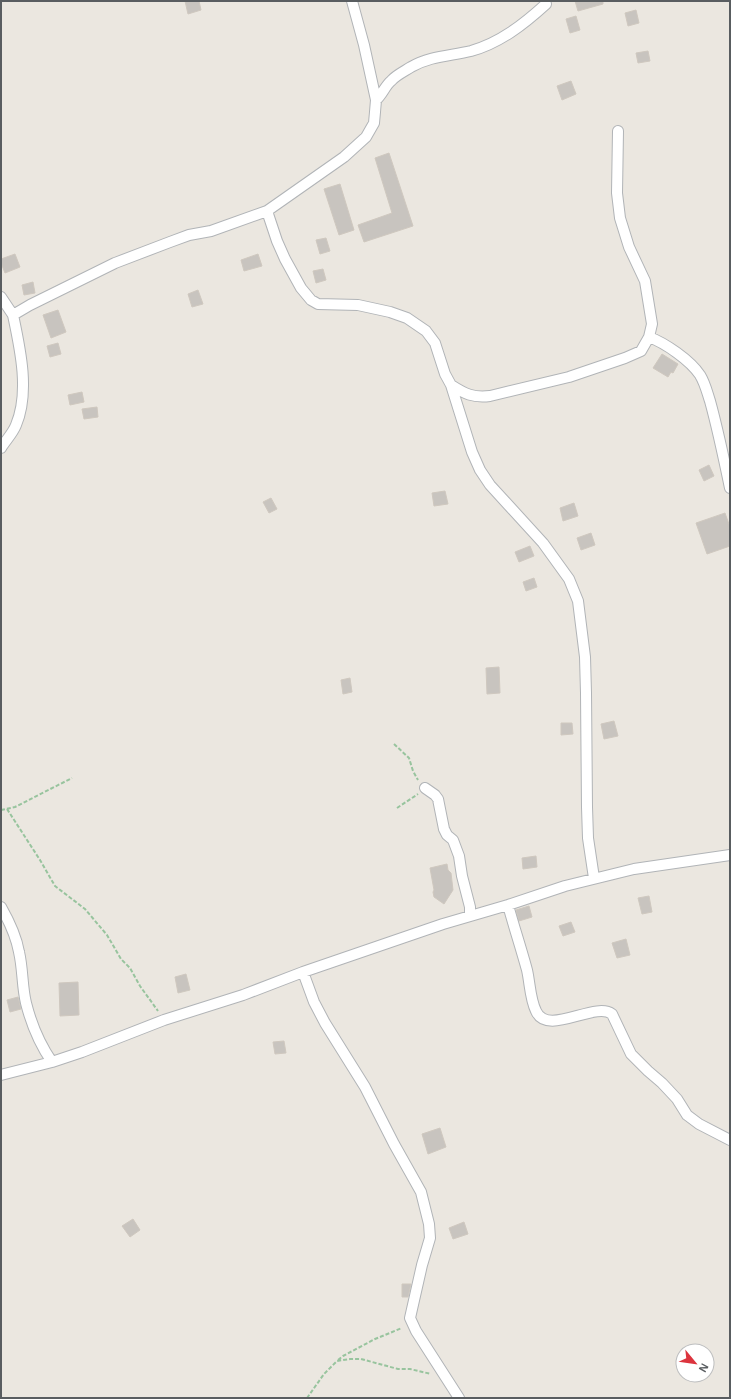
<svg xmlns="http://www.w3.org/2000/svg" width="731" height="1399" font-family="Arial,sans-serif">
  <style>
    .building { fill: #c8c4bf; stroke: #cfc8bf }
    .lines { fill: none; stroke-linecap: round; stroke-linejoin: round }
    .street-casing { stroke: #b1b4b7; stroke-width: 12 }
    .path { stroke: #98c49e; stroke-width: 2; stroke-dasharray: 4 2; stroke-linecap: butt }
    .street { stroke: #fff; stroke-width: 10 }
  </style>
  <rect width="100%" height="100%" fill="#ebe7e0"/>
  <path class="building" d="M 185,1 L 199,1 L 201,10 L 188,14 Z
    M 575,1 L 603,1 L 603,4 L 578,11 Z
    M 636,10 L 639,23 L 628,26 L 625,13 Z
    M 576,16 L 580,30 L 570,33 L 566,19 Z
    M 648,51 L 650,61 L 638,63 L 636,53 Z
    M 571,81 L 576,94 L 562,100 L 557,86 Z
    M 389,153 L 413,226 L 364,242 L 358,225 L 392,213 L 375,158 Z
    M 340,184 L 354,230 L 339,235 L 324,189 Z
    M 326,238 L 330,251 L 320,254 L 316,240 Z
    M 15,254 L 20,267 L 5,273 L 1,263 L 1,259 Z
    M 258,254 L 262,266 L 244,271 L 241,260 Z
    M 323,269 L 326,280 L 316,283 L 313,271 Z
    M 33,282 L 35,293 L 24,295 L 22,285 Z
    M 198,290 L 203,304 L 192,307 L 188,294 Z
    M 58,310 L 66,332 L 51,338 L 43,315 Z
    M 58,343 L 61,354 L 50,357 L 47,346 Z
    M 662,354 L 678,364 L 673,373 L 671,372 L 668,377 L 653,368 Z
    M 82,392 L 84,402 L 70,405 L 68,395 Z
    M 97,407 L 98,417 L 84,419 L 82,409 Z
    M 709,465 L 714,476 L 704,481 L 699,470 Z
    M 445,491 L 448,504 L 434,506 L 432,493 Z
    M 271,498 L 277,509 L 269,513 L 263,502 Z
    M 574,503 L 578,516 L 563,521 L 560,508 Z
    M 725,513 L 730,527 L 730,546 L 707,554 L 696,523 Z
    M 591,533 L 595,545 L 581,550 L 577,538 Z
    M 530,546 L 534,556 L 519,562 L 515,552 Z
    M 534,578 L 537,587 L 526,591 L 523,582 Z
    M 499,667 L 500,693 L 487,694 L 486,668 Z
    M 350,678 L 352,692 L 343,694 L 341,680 Z
    M 614,721 L 618,736 L 604,739 L 601,724 Z
    M 561,723 L 572,723 L 573,734 L 561,735 Z
    M 536,856 L 537,867 L 523,869 L 522,858 Z
    M 447,864 L 448,870 L 451,873 L 453,890 L 444,904 L 434,897 L 433,892 L 434,890 L 430,868 Z
    M 649,896 L 652,912 L 642,914 L 638,898 Z
    M 529,906 L 532,917 L 519,921 L 516,910 Z
    M 571,922 L 575,932 L 563,936 L 559,926 Z
    M 626,939 L 630,955 L 617,958 L 612,943 Z
    M 186,974 L 190,990 L 178,993 L 175,977 Z
    M 78,982 L 79,1015 L 60,1016 L 59,983 Z
    M 18,997 L 21,1009 L 10,1012 L 7,1000 Z
    M 284,1041 L 286,1053 L 275,1054 L 273,1042 Z
    M 440,1128 L 446,1147 L 428,1154 L 422,1134 Z
    M 133,1219 L 140,1230 L 130,1237 L 122,1226 Z
    M 464,1222 L 468,1234 L 453,1239 L 449,1228 Z
    M 402,1284 L 411,1284 L 408,1297 L 402,1297 Z"/>
  <g class="lines">
    <defs>
      <path id="street" d="M 376,100 C 382,95 385,86 391,81 C 396,75 405,71 411,67 C 430,56 450,56 471,51 C 500,43 524,24 546,4
        M 267,211 L 277,241 L 285,259 L 301,288 L 311,300 L 318,304 L 358,305 L 390,312 L 407,318 L 426,331 L 435,343 L 445,374 L 451,385 L 472,452 L 480,470 L 490,485 L 543,543 L 569,579 L 578,601 L 585,657 L 586,693 L 587,807 L 588,838 L 594,878
        M 1,297 L 13,315
        M 649,337 C 665,343 690,360 700,375 C 705,383 707,392 710,401 C 718,430 724,459 730,488
        M 451,385 C 465,394 473,398 490,396 L 569,377 L 625,358 L 641,351 L 649,337 L 652,324 L 645,281 L 629,247 L 620,218 L 617,193 L 618,131
        M 1,448 C 6,440 13,433 16,425 C 30,392 20,348 13,315 L 30,305 L 115,263 L 170,242 L 189,235 L 211,231 L 267,211 L 344,157 L 366,137 L 374,123 L 375,112 L 376,100 L 364,45 L 352,1
        M 425,788 L 435,795 L 438,799 L 444,829 L 447,835 L 453,840 L 459,856 L 462,876 L 470,907 L 470,916
        M 508,905 C 514,927 521,948 527,970 C 530,983 530,999 536,1011 C 547,1037 595,1001 612,1014 L 631,1054 L 648,1071 L 662,1083 L 677,1099 L 687,1115 L 699,1124 L 730,1140
        M 1,907 C 9,921 16,935 19,952 C 23,969 22,987 26,1003 C 31,1023 41,1046 52,1062
        M 303,972 L 314,1002 L 325,1023 L 365,1087 L 394,1144 L 421,1192 L 429,1224 L 430,1238 L 422,1265 L 410,1318 L 416,1331 L 459,1398
        M 1,1075 L 52,1062 L 82,1052 L 164,1020 L 243,995 L 303,972 L 443,924 L 508,905 L 565,886 L 634,869 L 730,855"/>
    </defs>
    <use href="#street" class="street-casing"/>
    <path class="path" d="M 394,744 L 409,758 L 413,771 L 418,780
      M 397,808 L 418,794
      M 7,809 L 40,860 L 55,886 L 85,909 L 107,935 L 121,959 L 130,968 L 140,986 L 158,1011
      M 1,810 L 15,807 L 72,778
      M 338,1360 L 343,1356 L 375,1339 L 402,1328
      M 307,1398 L 324,1374 L 337,1361 L 350,1359 L 361,1359 L 398,1369 L 410,1369 L 431,1374"/>
    <use href="#street" class="street"/>
  </g>
  <rect width="731" height="1399" fill="none" stroke="#595d60" stroke-width="4"/>
  <g transform="translate(695 1363) rotate(119)"><circle r="19" fill="#ffffff" stroke="#bdbebf"/>
  <path d="M0-3L7 15L0 10L-7 15Z" fill="#dc343e"/>
  <text y="-6" font-size="11" font-weight="bold" text-anchor="middle" fill="#595d60">N</text>
  </g>
</svg>
